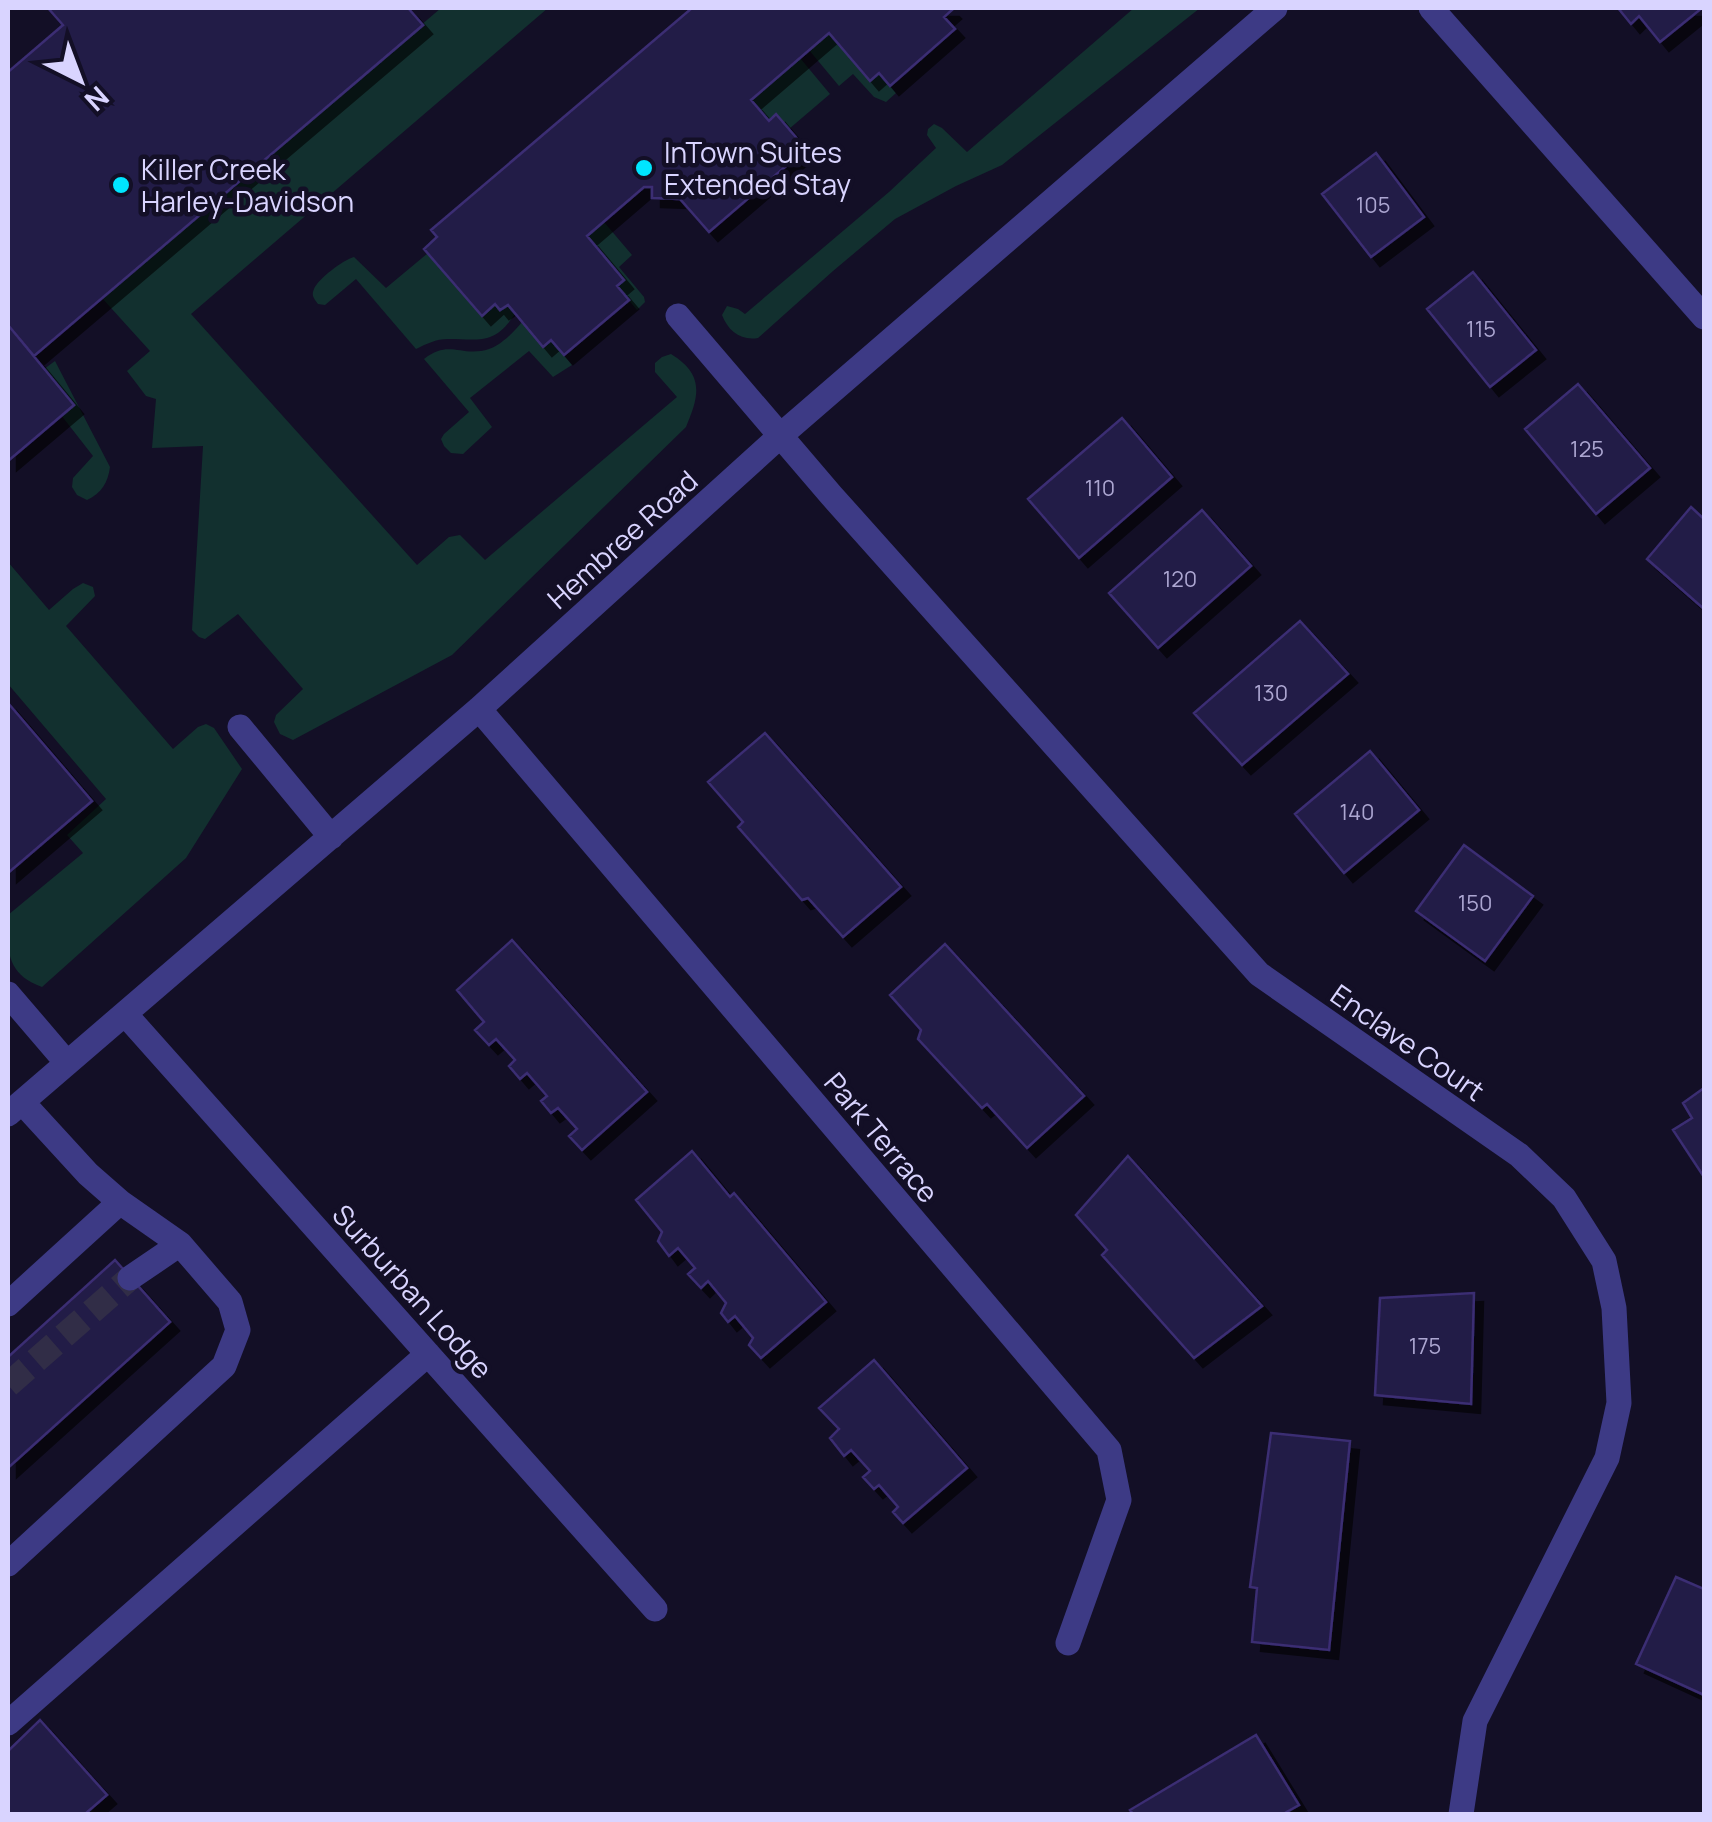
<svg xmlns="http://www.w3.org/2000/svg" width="1712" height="1822" font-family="Manrope,sans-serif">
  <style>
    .green { fill: #12302f }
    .building { fill: #241b47; stroke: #3b2d73; stroke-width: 2.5; filter: url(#shadow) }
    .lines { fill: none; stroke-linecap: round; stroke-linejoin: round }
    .minor-tunnel { stroke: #312d47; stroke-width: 25; stroke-dasharray: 25 12; stroke-linecap: butt }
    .minor { stroke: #3d3a85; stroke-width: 25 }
    .poi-dot { fill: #00e5ff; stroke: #130f26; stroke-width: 4 }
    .labels { text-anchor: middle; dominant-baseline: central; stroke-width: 9; stroke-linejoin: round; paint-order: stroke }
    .number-label { font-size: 22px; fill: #aca6d1 }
    .poi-label { font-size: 28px; fill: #d9d4ff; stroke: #130f26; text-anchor: start }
    .street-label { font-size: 28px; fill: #d9d4ff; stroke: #130f26 }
  </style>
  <defs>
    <filter id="shadow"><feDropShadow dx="9" dy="9" stdDeviation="0" flood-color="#0009"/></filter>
  </defs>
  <rect width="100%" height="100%" fill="#130f26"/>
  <path class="green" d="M 441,8 L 548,8 L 191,314 L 417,565 L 449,537 L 460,535 L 485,560 L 677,397 L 655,372 L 655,363 L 662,357 L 671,354 C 705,375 699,396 686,427 L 452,655 L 293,740 L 280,734 L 274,722 L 276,715 L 303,689 L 238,614 L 205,639 L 199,637 L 192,630 L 203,446 L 152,448 L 156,399 L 146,396 L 127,371 L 150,351 L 102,298 Z
    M 1134,8 L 1200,8 L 1002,165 L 956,186 L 895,219 L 833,271 L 758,338 C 741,341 728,331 722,315 L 727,306 L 738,309 L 745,314 L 889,192 L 936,148 L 927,135 L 928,129 L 934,124 L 942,128 L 967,152 Z
    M 829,33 L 870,81 L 879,73 L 896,93 L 886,102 L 874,97 L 853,74 L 839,86 L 809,50 Z
    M 800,58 L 830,94 L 789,129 L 777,114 L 769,121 L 751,100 Z
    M 604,222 L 632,255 L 619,267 L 644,297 L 645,302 L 637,310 L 617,286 L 623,279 L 587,236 Z
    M 428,253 L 481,316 L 495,304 L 500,310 L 508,305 L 515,314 C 494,345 481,339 448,339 C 436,339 426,344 416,349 L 356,279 L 325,305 L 318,304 C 314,298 311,296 314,289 C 318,279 343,260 354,257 L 386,288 Z
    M 522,322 L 542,347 L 551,340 L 572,365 L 553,377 L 529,351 L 470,398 L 492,427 L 463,454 L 451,453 L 444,446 L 441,439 L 444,434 L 469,412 L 424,359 C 447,341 457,354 481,351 C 498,349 512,334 522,322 Z
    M 55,361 L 110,467 C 108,482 102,493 87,500 L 77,495 L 72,487 L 73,478 L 93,456 L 61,415 L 74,404 L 44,369 Z
    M 8,562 L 49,610 L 73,589 L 83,583 L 93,587 L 95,596 L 66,626 L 173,749 L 198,727 L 206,724 L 214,728 L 242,769 L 186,858 L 42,987 C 5,974 7,948 8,915 L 83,853 L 67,835 L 106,799 L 8,684 Z"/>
  <path class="building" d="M 48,8 L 408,8 L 423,25 L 34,356 L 8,325 L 8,72 L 63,25 Z
    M 692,8 L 950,8 L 952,10 L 944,17 L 955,29 L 890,86 L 879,73 L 870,81 L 829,33 L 751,100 L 769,121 L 776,114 L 806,149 L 709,232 L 680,199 L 652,198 L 652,187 L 644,187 L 587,236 L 624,280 L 617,286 L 629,300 L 564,355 L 551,340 L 543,347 L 508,305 L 500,310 L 495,304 L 482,316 L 424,249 L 437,237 L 431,230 Z
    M 1618,8 L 1702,8 L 1660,42 L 1639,16 L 1631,24 Z
    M 1376,153 L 1424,217 L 1371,257 L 1322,194 Z
    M 1473,272 L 1536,350 L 1490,387 L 1427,309 Z
    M 8,325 L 74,405 L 8,461 Z
    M 1578,384 L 1650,468 L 1596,514 L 1525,429 Z
    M 1122,418 L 1172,477 L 1079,558 L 1028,499 Z
    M 1691,507 L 1704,519 L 1704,609 L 1647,559 Z
    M 1202,510 L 1251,566 L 1158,648 L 1109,593 Z
    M 1300,621 L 1348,674 L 1242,765 L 1194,713 Z
    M 8,703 L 92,801 L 8,873 Z
    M 765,733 L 901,887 L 843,937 L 808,898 L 802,900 L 738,827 L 743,822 L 708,782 Z
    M 1370,751 L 1419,810 L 1344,873 L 1295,814 Z
    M 1464,845 L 1533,896 L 1485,961 L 1416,911 Z
    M 512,940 L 647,1092 L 582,1150 L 569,1136 L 577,1129 L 558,1108 L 551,1113 L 541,1101 L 547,1096 L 527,1073 L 520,1079 L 509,1066 L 515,1060 L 496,1039 L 489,1045 L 475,1030 L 484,1022 L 457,990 Z
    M 945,944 L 1084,1096 L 1027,1148 L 987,1104 L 982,1108 L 918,1039 L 921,1030 L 890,995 Z
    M 1704,1088 L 1704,1177 L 1673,1130 L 1692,1118 L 1683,1103 Z
    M 692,1151 L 730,1197 L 734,1193 L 826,1302 L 761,1358 L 749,1345 L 753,1338 L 735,1316 L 728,1322 L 721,1313 L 726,1303 L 708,1281 L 701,1288 L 688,1274 L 695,1268 L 678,1248 L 669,1256 L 658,1241 L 662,1232 L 636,1200 Z
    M 1128,1156 L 1262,1306 L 1194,1358 L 1102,1255 L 1107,1250 L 1076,1215 Z
    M 115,1260 L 170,1322 L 8,1468 L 8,1357 Z
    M 1474,1293 L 1471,1404 L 1375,1395 L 1380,1298 Z
    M 874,1360 L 967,1468 L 903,1523 L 893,1512 L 898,1507 L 879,1485 L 874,1489 L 863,1477 L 870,1471 L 851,1450 L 844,1456 L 830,1438 L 839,1429 L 819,1408 Z
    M 1271,1433 L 1350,1441 L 1329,1650 L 1252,1642 L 1257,1588 L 1250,1587 Z
    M 1676,1577 L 1704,1589 L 1704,1695 L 1636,1664 Z
    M 40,1720 L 107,1795 L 85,1814 L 8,1814 L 8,1751 Z
    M 1256,1735 L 1299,1805 L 1283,1814 L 1133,1814 L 1130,1810 Z"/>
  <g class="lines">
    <path class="minor-tunnel" d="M 8,1385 L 130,1278"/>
    <path class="minor" d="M 1431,8 L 1704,317
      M 678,316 L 831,495 L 1259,974 L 1519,1155 L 1564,1198 L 1604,1261 L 1614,1308 L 1619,1403 L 1607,1458 L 1475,1721 L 1461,1814
      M 479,709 L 1109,1450 L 1119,1500 L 1068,1643
      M 240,727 L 331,837
      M 8,994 L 67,1063
      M 125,1014 L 655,1609
      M 8,1114 L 479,709 L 780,436 L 1275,8
      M 130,1278 L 180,1244
      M 8,1304 L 120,1202
      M 8,1564 L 224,1366 L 238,1330 L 230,1302 L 180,1244 L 120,1202 L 88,1174 L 22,1102
      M 8,1723 L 428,1354"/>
  </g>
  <g class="poi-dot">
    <circle cx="644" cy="168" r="10"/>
    <circle cx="121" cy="185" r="10"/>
  </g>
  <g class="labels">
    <g class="number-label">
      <text x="1373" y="205">105</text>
      <text x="1481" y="329">115</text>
      <text x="1587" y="449">125</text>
      <text x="1100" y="488">110</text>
      <text x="1180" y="579">120</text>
      <text x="1271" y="693">130</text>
      <text x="1357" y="812">140</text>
      <text x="1475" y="903">150</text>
      <text x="1425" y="1346">175</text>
    </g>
    <g class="poi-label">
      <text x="664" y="152">InTown Suites<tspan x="664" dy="32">Extended Stay</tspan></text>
      <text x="141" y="169">Killer Creek<tspan x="141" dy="32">Harley-Davidson</tspan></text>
    </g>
    <g class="street-label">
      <text transform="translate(622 539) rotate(-42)">Hembree Road</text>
      <text transform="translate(1408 1042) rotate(35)">Enclave Court</text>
      <text transform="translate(882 1137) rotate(50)">Park Terrace</text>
      <text transform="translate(413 1291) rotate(48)">Surburban Lodge</text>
    </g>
  </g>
  <rect width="1712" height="1822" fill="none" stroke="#d9d4ff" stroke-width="20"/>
  <g transform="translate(80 80) rotate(138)" stroke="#130f26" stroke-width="8" paint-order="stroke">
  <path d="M0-8L18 38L0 25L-18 38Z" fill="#d9d4ff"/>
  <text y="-15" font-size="28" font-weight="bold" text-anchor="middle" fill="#d9d4ff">N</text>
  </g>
</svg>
